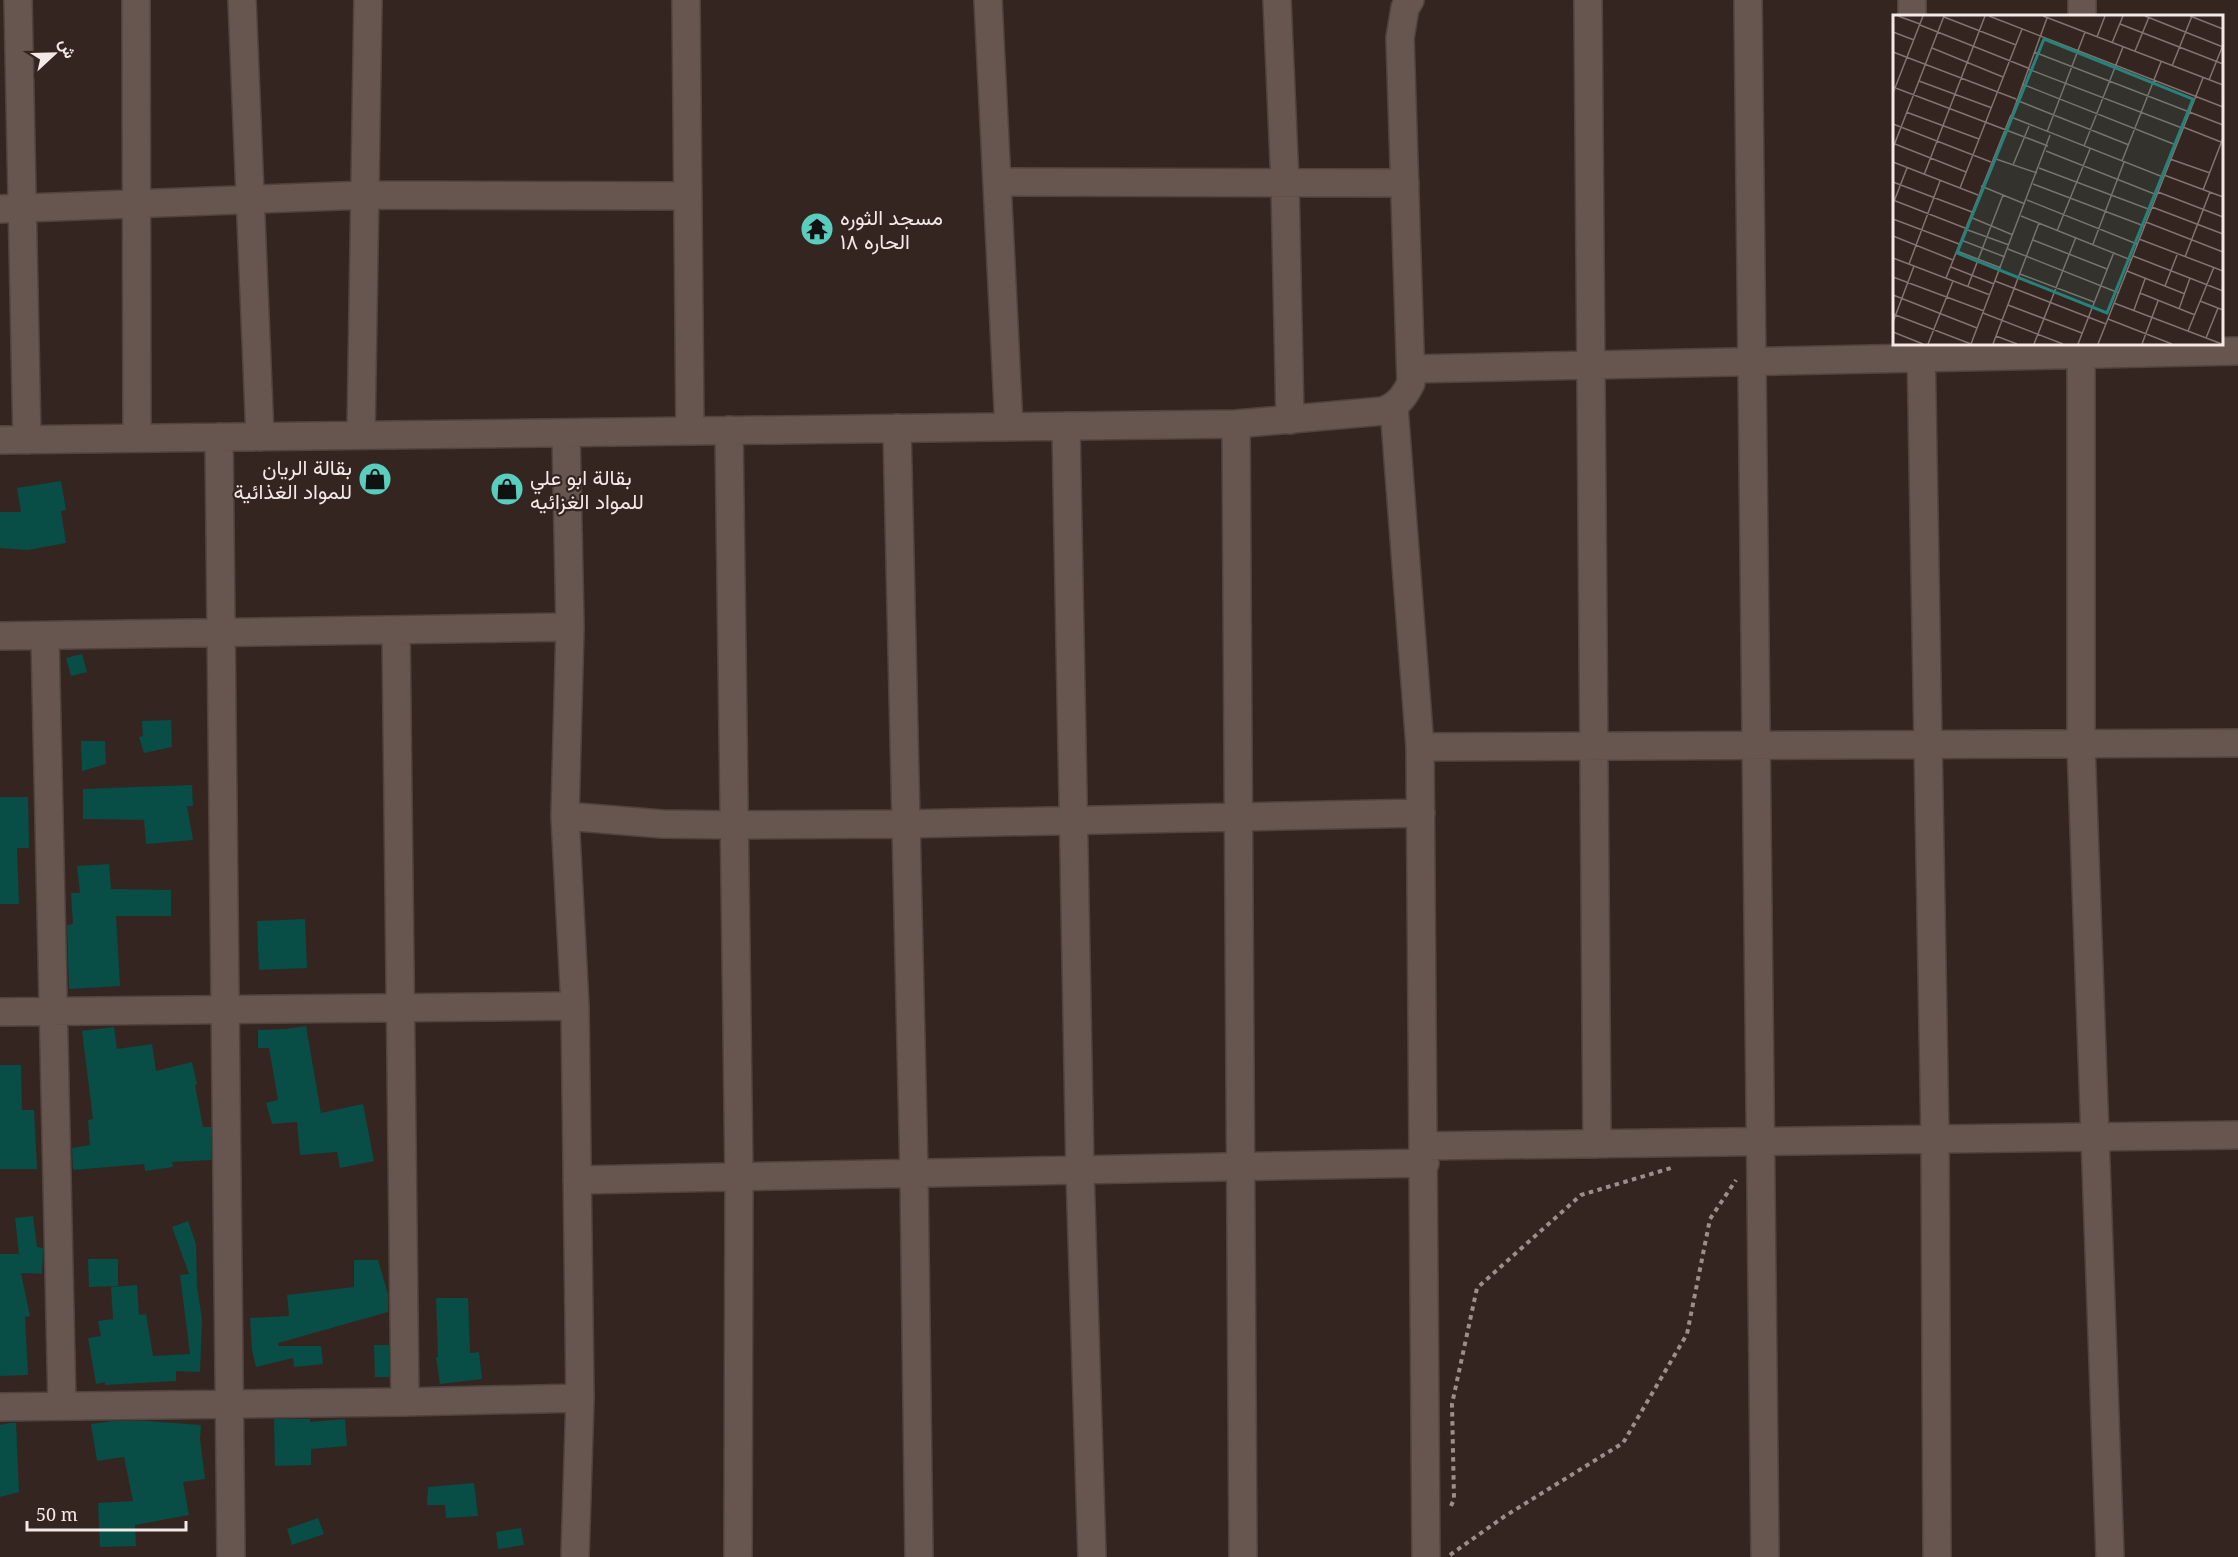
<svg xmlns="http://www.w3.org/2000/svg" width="2238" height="1557" font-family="'Noto Serif',Vazirmatn,serif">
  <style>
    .building { fill: #084d46 }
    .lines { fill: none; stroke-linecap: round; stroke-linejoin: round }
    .minor-casing { stroke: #50433e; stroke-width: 30 }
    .path { stroke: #9c8e8a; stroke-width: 4; stroke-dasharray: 4.5 4.5; stroke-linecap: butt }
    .minor { stroke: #675550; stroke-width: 27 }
    .labels { text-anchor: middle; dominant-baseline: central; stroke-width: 4.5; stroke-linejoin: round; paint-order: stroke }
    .poi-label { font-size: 21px; fill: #f4e9e6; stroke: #352520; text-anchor: start }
    .inset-road { fill: none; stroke: #81736f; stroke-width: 1.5 }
    .view { fill: #26827a; fill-opacity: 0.15; stroke: #26827a; stroke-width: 3 }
    .inset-edge { fill: none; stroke: #f4e9e6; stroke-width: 3 }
  </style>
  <rect width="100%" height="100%" fill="#352520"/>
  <path class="building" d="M 61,481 L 66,510 L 61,511 L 66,543 L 28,550 L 0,548 L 0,512 L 21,512 L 17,488 Z
    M 82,654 L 87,672 L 71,676 L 66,658 Z
    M 171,720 L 172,747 L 144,753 L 139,737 L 143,736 L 142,721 Z
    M 81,741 L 105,741 L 106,764 L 82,771 Z
    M 192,785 L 193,806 L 187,806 L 193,840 L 146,844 L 144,820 L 83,819 L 83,789 Z
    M 0,797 L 28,797 L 29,848 L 17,848 L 19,904 L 0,904 Z
    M 109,864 L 111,889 L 171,890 L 171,916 L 116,916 L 120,986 L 69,989 L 67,925 L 73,924 L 71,893 L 80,893 L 77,866 Z
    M 305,919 L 307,968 L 259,970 L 257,921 Z
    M 306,1026 L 321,1113 L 363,1104 L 374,1161 L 340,1168 L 337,1152 L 300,1155 L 297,1122 L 272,1124 L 266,1103 L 278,1100 L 269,1048 L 258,1048 L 258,1030 L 286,1029 Z
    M 114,1027 L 117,1049 L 152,1044 L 156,1071 L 192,1062 L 197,1084 L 195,1085 L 203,1127 L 211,1127 L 211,1160 L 172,1162 L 173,1167 L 145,1171 L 144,1164 L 73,1170 L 72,1148 L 90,1145 L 88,1120 L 93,1119 L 82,1031 Z
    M 0,1065 L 21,1065 L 22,1110 L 34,1110 L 37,1169 L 0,1169 Z
    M 33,1216 L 37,1247 L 43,1248 L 43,1252 L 42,1274 L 21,1273 L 30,1316 L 25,1317 L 28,1375 L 0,1376 L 0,1254 L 19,1254 L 15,1218 Z
    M 188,1221 L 196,1244 L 197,1287 L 202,1319 L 200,1372 L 176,1371 L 176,1381 L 105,1385 L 105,1382 L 96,1384 L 88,1338 L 101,1336 L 98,1321 L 113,1319 L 111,1287 L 137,1285 L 139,1315 L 146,1314 L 153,1356 L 190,1354 L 180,1275 L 189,1274 L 172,1227 Z
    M 88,1259 L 118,1259 L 118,1286 L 89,1287 Z
    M 354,1260 L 378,1260 L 388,1294 L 388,1312 L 278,1343 L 278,1346 L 321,1346 L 323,1364 L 294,1367 L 293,1358 L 256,1367 L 252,1350 L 250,1318 L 289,1316 L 287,1295 L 354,1287 Z
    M 436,1298 L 468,1298 L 470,1353 L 479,1352 L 482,1379 L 440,1384 L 436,1357 L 438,1357 Z
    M 374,1345 L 389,1345 L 389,1377 L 375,1377 Z
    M 274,1419 L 310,1419 L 310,1422 L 345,1419 L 347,1446 L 311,1449 L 311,1465 L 275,1466 Z
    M 113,1421 L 147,1421 L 201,1425 L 200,1439 L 205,1479 L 183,1482 L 189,1515 L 135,1525 L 136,1546 L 100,1547 L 98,1503 L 133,1501 L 124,1457 L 97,1461 L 91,1424 Z
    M 10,1423 L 16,1423 L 19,1492 L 0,1497 L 0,1425 Z
    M 474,1483 L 478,1516 L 446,1518 L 445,1505 L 427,1505 L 428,1487 Z
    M 318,1518 L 324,1534 L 292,1545 L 287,1529 Z
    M 521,1528 L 524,1545 L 498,1549 L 496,1532 Z"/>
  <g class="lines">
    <defs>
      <path id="minor" d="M 18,0 L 27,440
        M 136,0 L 137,438
        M 242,0 L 260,437
        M 686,0 L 690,431
        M 988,0 L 1009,427
        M 1277,0 L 1285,183 L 1290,420
        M 1588,0 L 1597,1144
        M 1748,0 L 1765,1557
        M 1912,0 L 1912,16
        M 2082,16 L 2082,0
        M 997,182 L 1405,183
        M 0,209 L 365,195 L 688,196
        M 1921,344 L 1935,1139 L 1937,1557
        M 2081,344 L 2081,744 L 2110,1557
        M 1411,369 L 2238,351
        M 1394,407 L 1420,747 L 1426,1557
        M 1236,424 L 1243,1557
        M 1066,426 L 1080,1171 L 1092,1557
        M 897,428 L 914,1174 L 919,1557
        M 729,430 L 739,1177 L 738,1557
        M 566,433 L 570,627 L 565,816 L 575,1006 L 580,1398 L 575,1557
        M 361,435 L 368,0
        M 219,437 L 231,1557
        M 0,440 L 1236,424 L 1383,411 C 1398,405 1404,397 1411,383 L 1400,38 L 1405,8 L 1410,0
        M 396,630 L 405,1402
        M 0,636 L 570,627
        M 45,636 L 62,1406
        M 1420,747 L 2238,743
        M 565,816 L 662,824 L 735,825 L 906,824 L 1421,813
        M 0,1012 L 575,1006
        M 1424,1146 L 2238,1135
        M 577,1180 L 1425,1163
        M 0,1407 L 405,1402 L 580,1398"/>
    </defs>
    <use href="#minor" class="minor-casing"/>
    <path class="path" d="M 1451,1506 L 1454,1499 L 1452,1404 L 1477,1288 L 1581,1195 L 1671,1168
      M 1450,1555 L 1505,1516 L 1623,1443 L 1687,1334 L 1710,1219 L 1736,1180"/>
    <use href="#minor" class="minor"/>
  </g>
  <defs>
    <symbol id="temple-disc" viewBox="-11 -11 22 22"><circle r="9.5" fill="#59cebe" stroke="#352520"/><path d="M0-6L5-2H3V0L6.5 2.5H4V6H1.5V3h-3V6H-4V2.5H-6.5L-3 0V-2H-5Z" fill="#111"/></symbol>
    <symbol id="shop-disc" viewBox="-11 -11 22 22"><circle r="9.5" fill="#59cebe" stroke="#352520"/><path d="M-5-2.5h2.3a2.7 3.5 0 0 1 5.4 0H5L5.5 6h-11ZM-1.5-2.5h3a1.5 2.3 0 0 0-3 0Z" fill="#111"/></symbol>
  </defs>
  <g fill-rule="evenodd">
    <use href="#temple-disc" x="798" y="210" width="38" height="38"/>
    <use href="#shop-disc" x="356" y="460" width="38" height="38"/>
    <use href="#shop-disc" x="488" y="470" width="38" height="38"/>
  </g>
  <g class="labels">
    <g class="poi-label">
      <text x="840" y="217">مسجد الثوره<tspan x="840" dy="24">الحاره ١٨</tspan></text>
      <text x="352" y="467" text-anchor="end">بقالة الريان<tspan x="352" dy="24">للمواد الغذائية</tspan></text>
      <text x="530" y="477">بقالة ابو علي<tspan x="530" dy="24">للمواد الغزائيه</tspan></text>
    </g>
  </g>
  <g transform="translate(1893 15)">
    <rect width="330" height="330" fill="#352520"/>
    <path class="inset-road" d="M 5,1 L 27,9M 96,1 L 330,92M 150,1 L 330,70M 252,1 L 330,32M 297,1 L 330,14M 51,2 L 123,30M 154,3 L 118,102 L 270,162M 227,9 L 330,49M 27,10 L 135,53M 0,17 L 21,25M 204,22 L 212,1M 219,28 L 230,1M 39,33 L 110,62M 242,36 L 256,2M 0,37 L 123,84M 141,37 L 330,110M 279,51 L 299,1M 135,54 L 289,113M 316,65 L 330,30M 26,66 L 99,93M 129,69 L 283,130M 0,72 L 155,131M 0,78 L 30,1M 123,85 L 236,130M 13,97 L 86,124M 0,109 L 98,147M 290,112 L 328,127M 154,117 L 192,17M 2,129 L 73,157M 191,131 L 230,32M 0,133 L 51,1M 153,136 L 264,180M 100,143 L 144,158M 277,144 L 317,158M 229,146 L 268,47M 0,147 L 85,180M 120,150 L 136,111M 146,153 L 258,195M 31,160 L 92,1M 271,160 L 330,182M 0,167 L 79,197M 140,169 L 251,211M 88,171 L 132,189M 67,173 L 129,14M 310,175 L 330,123M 265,177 L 330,202M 0,185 L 72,213M 134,185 L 244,229M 0,189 L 14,153M 259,192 L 330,219M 128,201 L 238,245M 77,202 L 120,220M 0,204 L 66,229M 253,207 L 330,237M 72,214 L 116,230M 164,216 L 197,134M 0,221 L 60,245M 246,224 L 330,256M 68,225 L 112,242M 140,225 L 214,254M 200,229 L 231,147M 115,234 L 226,278M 64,236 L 108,253M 240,241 L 330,276M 292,242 L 317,177M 0,243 L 97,280M 16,249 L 47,166M 58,252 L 101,269M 234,256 L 292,279M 127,259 L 201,287M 0,262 L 91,296M 53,263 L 118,100M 102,266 L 213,309M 75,271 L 110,180M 272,271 L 284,240M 247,278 L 302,300M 0,280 L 84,313M 307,286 L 330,295M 221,288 L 329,329M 115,290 L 189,318M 286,294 L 297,263M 241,295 L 252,264M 90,298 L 170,329M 0,299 L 78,329M 215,304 L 279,329M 0,307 L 21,251M 295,316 L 321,252M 0,317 L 30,329M 103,321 L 124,329M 313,323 L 325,293M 35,329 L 60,266M 78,329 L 157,120M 100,329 L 146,208M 141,329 L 183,222M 185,329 L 221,237M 205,329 L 310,63M 249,329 L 265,286"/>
    <path class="view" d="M 151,24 L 300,84 L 214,298 L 64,238 Z"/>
    <rect width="330" height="330" class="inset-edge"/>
  </g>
  <g transform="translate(54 54) rotate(68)" stroke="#352520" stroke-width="4.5" paint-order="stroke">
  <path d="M0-4.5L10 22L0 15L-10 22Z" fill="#f4e9e6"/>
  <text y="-9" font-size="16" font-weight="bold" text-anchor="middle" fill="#f4e9e6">ش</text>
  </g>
  <path d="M27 1521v9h159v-9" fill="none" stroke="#f4e9e6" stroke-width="3"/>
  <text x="36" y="1521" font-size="18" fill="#f4e9e6" stroke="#352520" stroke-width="4.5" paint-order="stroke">50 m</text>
</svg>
